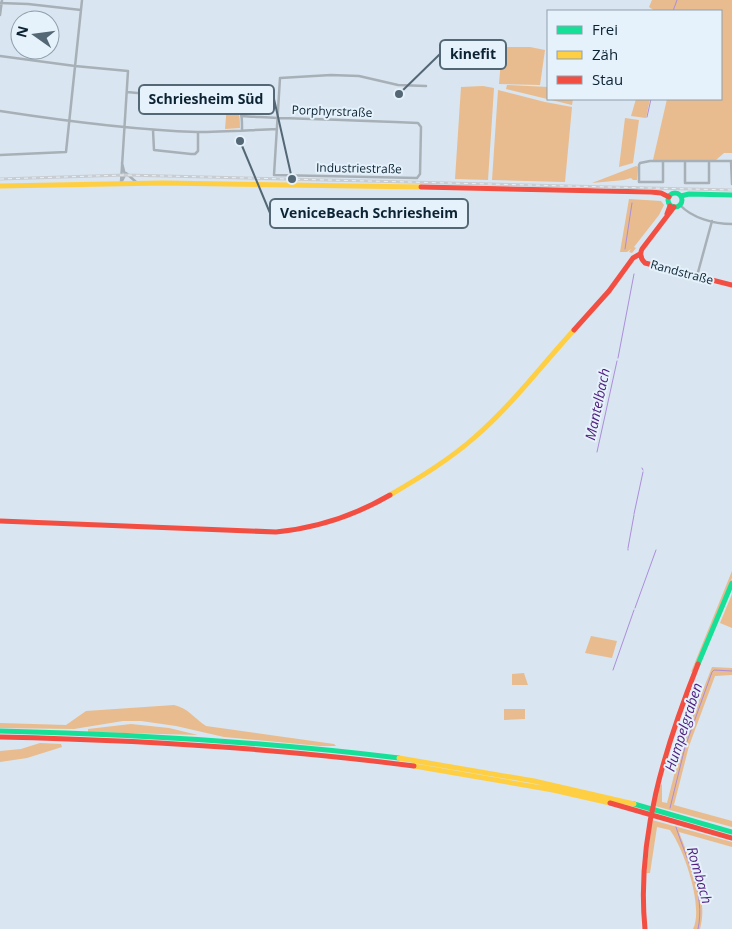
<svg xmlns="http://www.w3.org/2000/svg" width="732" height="929" font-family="'Open Sans',sans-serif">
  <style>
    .green { fill: #e8bc8e }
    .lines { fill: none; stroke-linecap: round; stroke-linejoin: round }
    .stream { stroke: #ac8edc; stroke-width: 1 }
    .street { stroke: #a7b0b7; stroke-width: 2.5 }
    .fast { stroke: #16e098; stroke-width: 5 }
    .slow { stroke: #ffcf43; stroke-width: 5 }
    .jam { stroke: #f24e42; stroke-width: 5 }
    .rail-casing { stroke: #c9cdd1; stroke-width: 3 }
    .rail { stroke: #e6f2fb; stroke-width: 1; stroke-dasharray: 4; stroke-linecap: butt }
    .labels { text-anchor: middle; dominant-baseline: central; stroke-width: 4; stroke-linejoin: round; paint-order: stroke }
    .street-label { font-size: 12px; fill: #0b2333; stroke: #e6f2fb }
    .water-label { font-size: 14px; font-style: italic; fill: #4e1c7d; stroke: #e6f2fb }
    .leader { fill: none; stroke: #536775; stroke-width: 2 }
    .callout-dot { fill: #536775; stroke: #e6f2fb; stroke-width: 2 }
    .callout { fill: #e6f2fb; stroke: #536775; stroke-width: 2 }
    .callout-label { font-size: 14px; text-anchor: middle; font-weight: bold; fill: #0b2333 }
  </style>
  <rect width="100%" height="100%" fill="#d9e5f0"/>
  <path class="green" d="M 652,0 L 732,0 L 732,153 L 724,153 L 716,160 L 653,160 L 667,99 L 721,99 L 721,11 L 655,11 L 649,7 Z
    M 502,47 L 530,47 L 545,50 L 540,85 L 499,84 Z
    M 507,85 L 548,87 L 548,99 L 573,99 L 572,105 L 506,89 Z
    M 483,86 L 494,88 L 488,180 L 455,179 L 461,87 Z
    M 498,90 L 545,102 L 572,107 L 565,182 L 492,180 Z
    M 636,99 L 650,99 L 646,118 L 631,116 Z
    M 227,104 C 240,106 240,117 240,128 L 225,129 Z
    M 625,118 L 639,120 L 633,163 L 619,167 Z
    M 636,166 L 638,167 L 637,180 L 633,180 L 631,178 L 624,180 L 592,183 Z
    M 629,199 L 661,201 L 664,205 L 659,215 L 634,247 L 636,248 L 632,253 L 629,252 L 631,249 L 627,252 L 620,252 Z
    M 732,571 L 732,578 L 693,671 L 691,672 Z
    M 732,594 L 732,628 L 720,623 Z
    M 591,636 L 617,641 L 612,658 L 585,653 Z
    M 712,667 L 732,668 L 732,675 L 715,676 L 689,746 L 674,805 L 732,821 L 732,827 L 655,806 L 659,786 L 662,784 L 662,802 L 667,803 L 682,744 Z
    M 524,673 L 528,685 L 512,685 L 512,674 Z
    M 174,705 C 188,708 194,718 206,726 L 334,744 L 336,746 L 320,746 L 224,737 L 176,726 L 141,721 L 123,721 L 74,729 L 0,728 L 0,723 L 66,725 L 86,711 Z
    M 504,709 L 525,709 L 525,719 L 504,720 Z
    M 131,724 L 169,728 L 198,735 L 88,732 L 88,729 Z
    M 40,743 L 61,744 L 62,747 L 27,758 L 0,762 L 0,751 L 21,749 Z
    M 652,820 L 732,842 L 732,847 L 679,832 C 690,862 709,897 700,929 L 693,929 C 704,907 684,849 670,830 L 657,827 L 650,873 L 646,873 Z"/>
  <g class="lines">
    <path class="stream" d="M 673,11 L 677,0
      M 647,117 L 651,99
      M 625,249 L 632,203
      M 618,358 L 634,274
      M 597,452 L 617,361
      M 642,468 L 643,470
      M 634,514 L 643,472
      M 628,548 L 634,515
      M 628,550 L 628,549
      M 635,608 L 656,550
      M 613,670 L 634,610
      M 670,808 L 685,747 L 712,672 L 714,670 L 732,671
      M 676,827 C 686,859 706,894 698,929"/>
    <path class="street" d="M 0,3 L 28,4 L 81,10
      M 0,15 L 2,0
      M 0,56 L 75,66 L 128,71 L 121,182
      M 127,92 L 231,102 C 243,108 242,118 242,130
      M 0,111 C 65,121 131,130 197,132 C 223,132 250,130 276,129
      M 242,116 C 254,117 265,117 277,118 C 324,119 371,121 418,123 L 421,127 L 420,174 L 417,178 L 274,175 L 280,78 L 331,75 L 359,76 L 398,85 L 426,86
      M 153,130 L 154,150 L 191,154 L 195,154 L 198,151 L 198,132
      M 0,155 L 66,152 L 82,0
      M 663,161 L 663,182 L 639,182 L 639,165 L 640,163 L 650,161 L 732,161
      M 685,161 L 685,183 L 709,183 L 709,161
      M 731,161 L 732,184
      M 126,173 L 136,182
      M 122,181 L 125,175 L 122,163
      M 680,205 C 692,218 714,224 732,224
      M 697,276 L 712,221"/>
    <path class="fast" d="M668 200a7 7 0 1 1 14 0a7 7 0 1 1-14 0Z
      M 681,196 L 689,194 L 732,195
      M 698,664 L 732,583
      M 0,731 C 134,734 266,742 399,758
      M 634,804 L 732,832"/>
    <path class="slow" d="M 0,186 L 163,183 L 421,187
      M 390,495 C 419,478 449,460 475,437 C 512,405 541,366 574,330
      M 399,758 L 534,781 L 634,804
      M 414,766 L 553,790 L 610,803"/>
    <path class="jam" d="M 421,187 L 651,192 L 661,193 L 669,197
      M 674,207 L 642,249 C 639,255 641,259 645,263 L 732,285
      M 667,214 L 670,206
      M 574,330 L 609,291 L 633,258 L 640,254
      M 0,521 L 276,532 C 317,528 354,516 390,495
      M 0,737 C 139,740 276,748 414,766
      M 610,803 L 732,838
      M 645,929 C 636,838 665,747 698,664"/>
    <defs>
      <path id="rail" d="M 0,179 L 125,175 L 732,190"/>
    </defs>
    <use href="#rail" class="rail-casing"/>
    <use href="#rail" class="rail"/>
  </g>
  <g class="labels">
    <g class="street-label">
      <text transform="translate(332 111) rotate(2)">Porphyrstraße</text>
      <text transform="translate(359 168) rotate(1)">Industriestraße</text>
      <text transform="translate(682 272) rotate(15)">Randstraße</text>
    </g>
    <g class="water-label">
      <text transform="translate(597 404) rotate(-78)">Mantelbach</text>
      <text transform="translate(683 727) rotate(-72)">Humpelgraben</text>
      <text transform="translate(700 875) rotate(74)">Rombach</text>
    </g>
  </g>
  <path class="leader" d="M399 94L440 54M292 179L274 99M240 141L270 213"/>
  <g class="callout-dot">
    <circle cx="399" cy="94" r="5"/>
    <circle cx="292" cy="179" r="5"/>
    <circle cx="240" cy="141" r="5"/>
  </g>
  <g class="callout">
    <rect x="440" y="40" width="66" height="29" rx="5"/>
    <rect x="139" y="85" width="135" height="29" rx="5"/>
    <rect x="270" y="199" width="198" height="29" rx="5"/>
  </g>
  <g class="callout-label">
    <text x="473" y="59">kinefit</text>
    <text x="206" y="104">Schriesheim Süd</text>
    <text x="369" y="218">VeniceBeach Schriesheim</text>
  </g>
  <rect x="547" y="10" width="175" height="90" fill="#e6f2fb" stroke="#8e9fab"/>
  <rect x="557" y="26" width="25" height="8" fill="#16e098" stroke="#8e9fab"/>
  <text x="592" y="35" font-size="15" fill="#0b2333">Frei</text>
  <rect x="557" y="51" width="25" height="8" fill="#ffcf43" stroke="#8e9fab"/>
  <text x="592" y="60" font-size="15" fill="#0b2333">Zäh</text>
  <rect x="557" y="76" width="25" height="8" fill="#f24e42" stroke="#8e9fab"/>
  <text x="592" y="85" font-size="15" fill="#0b2333">Stau</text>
  <g transform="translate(35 35) rotate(284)"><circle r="24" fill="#e6f2fb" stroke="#8e9fab"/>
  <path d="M0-4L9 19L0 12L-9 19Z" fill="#536775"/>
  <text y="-8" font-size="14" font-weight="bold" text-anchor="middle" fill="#0b2333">N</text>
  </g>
</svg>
